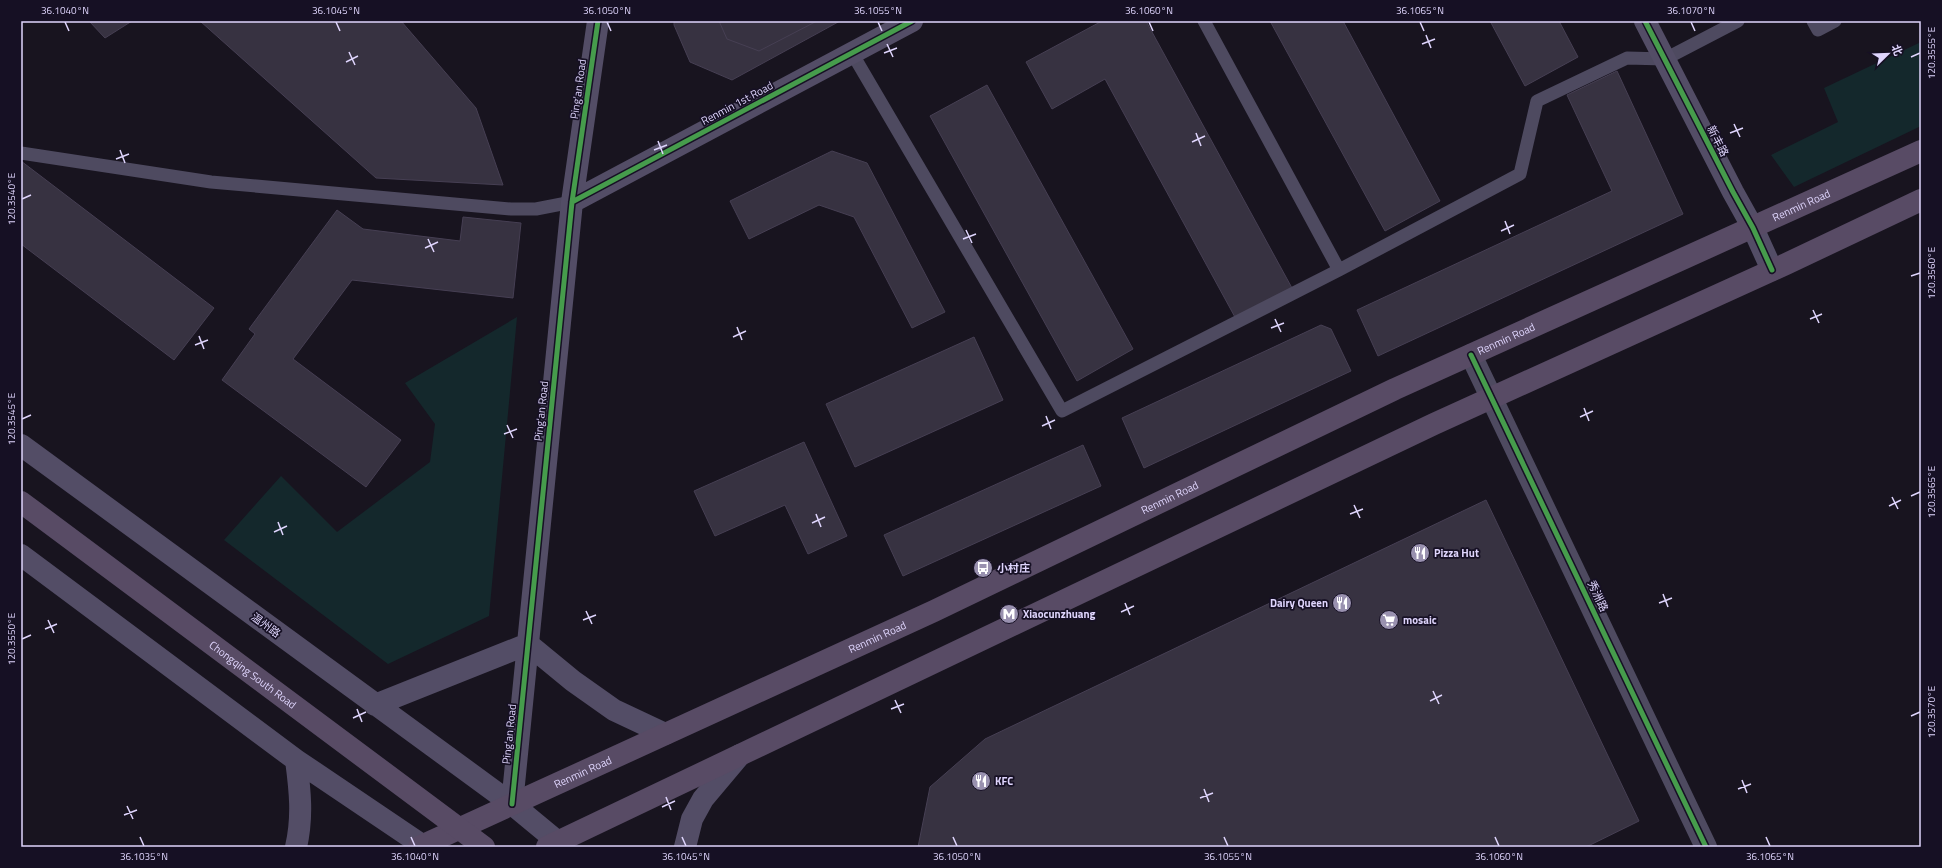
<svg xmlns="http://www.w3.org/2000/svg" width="1942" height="868" font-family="'Titillium Web','Noto Sans SC',sans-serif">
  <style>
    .green { fill: #14282c }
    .building { fill: #373241; stroke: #463f53 }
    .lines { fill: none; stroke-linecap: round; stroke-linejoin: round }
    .lane { stroke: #4e4a60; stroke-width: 13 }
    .street { stroke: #4e4a60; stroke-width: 22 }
    .secondary { stroke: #534d66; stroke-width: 22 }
    .primary { stroke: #584b65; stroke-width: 22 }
    .primary-bridge { stroke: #584b65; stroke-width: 22 }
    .cycleway-casing { stroke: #161024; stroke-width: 8 }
    .cycleway { stroke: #469c4c; stroke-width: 5 }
    .ticks { fill: none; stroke: #dfd5fd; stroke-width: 1.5 }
    .labels { text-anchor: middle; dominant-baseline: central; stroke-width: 3.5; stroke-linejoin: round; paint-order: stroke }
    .street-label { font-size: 11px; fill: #dfd5fd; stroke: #161024 }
    .poi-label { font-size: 11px; font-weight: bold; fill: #dfd5fd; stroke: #161024; text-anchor: start }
    .neatline { fill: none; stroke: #dfd5fd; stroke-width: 1.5 }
    .ticks-label { font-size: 10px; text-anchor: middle; fill: #dfd5fd }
  </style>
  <rect width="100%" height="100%" fill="#18141f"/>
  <path class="green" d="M 1921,42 L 1921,126 L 1794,187 L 1771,155 L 1838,122 L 1824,88 Z
    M 517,317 L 489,616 L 388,664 L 224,540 L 281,476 L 337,532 L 430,462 L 435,424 L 405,383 Z"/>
  <path class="building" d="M 89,21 L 132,21 L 105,38 Z
    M 200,21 L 401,21 L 476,108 L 503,185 L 376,178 Z
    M 674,21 L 840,21 L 732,80 L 690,62 L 674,25 Z
    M 719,21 L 817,21 L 759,51 L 727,39 Z
    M 1102,21 L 1146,21 L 1292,288 L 1236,319 L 1105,79 L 1052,109 L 1026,62 Z
    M 1270,21 L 1343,21 L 1440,201 L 1385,231 Z
    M 1490,21 L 1559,21 L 1578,57 L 1525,86 Z
    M 1617,71 L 1683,214 L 1378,356 L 1357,310 L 1612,191 L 1567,95 Z
    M 987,85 L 1133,349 L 1077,381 L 930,116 Z
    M 832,151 L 867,163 L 945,312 L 912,328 L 854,217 L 819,205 L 749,239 L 730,201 Z
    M 21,161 L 214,308 L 174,360 L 21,244 Z
    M 337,210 L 363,229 L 460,241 L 463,217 L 521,223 L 513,298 L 352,280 L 293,359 L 401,440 L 366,487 L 222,380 L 255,334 L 249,329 Z
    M 1321,325 L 1331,329 L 1351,371 L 1144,468 L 1122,418 Z
    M 974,337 L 1003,400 L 855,467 L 826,404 Z
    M 804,442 L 847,536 L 808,554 L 785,505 L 715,536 L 694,491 Z
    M 1083,445 L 1101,486 L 903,576 L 884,535 Z
    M 1486,500 L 1639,821 L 1586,847 L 918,847 L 930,787 L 985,739 Z"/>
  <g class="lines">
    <path class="lane" d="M 1204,21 L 1339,270
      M 1813,21 L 1818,30 L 1835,21
      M 852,53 L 1062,411 L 1339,270 L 1520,174 L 1537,101 L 1627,58 L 1665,59 L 1738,21
      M 21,153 L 211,182 L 511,209 L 536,209 L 572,202"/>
    <path class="street" d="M 1471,355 L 1706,847"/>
    <path class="secondary" d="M 1645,21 L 1733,192 L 1753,228 L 1772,270
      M 572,202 L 912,21
      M 21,445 L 512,804 L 564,847
      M 21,555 L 296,760 L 425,847
      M 375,705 L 528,644 L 573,681 L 614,710 L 665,734
      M 512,804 L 572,202 L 598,21
      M 296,847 C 303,817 300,790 296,760
      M 685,847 L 692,819 L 703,799 L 740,755"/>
    <g class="primary">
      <path id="s1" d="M 419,847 L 934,611 L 1395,389 L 1921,151"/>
      <path d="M 547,847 L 1434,424 L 1786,264 L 1921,200"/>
    </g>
    <path class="primary-bridge" id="s2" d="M 21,502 L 484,847"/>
    <defs>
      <path id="cycleway" d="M 1645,21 L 1733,192 L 1753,228 L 1772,270
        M 572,202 L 912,21
        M 1471,355 L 1706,847
        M 512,804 L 572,202 L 598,21"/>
    </defs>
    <use href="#cycleway" class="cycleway-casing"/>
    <use href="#cycleway" class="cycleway"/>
  </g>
  <path class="ticks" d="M 65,22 L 69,31M 336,22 L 340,31M 607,22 L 611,31M 878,22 L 882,31M 1149,22 L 1153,31M 1420,22 L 1424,31M 1691,22 L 1695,31M 1426,35 L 1431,48M 887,44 L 893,57M 1422,44 L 1435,39M 349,52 L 355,65M 884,53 L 897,48M 1911,57 L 1920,53M 346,62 L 358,56M 1734,124 L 1740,137M 1196,133 L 1201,146M 1730,133 L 1743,128M 658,141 L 663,154M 1192,142 L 1205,136M 120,150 L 125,163M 654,150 L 667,145M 116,159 L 129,154M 22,199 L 31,195M 1505,221 L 1510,234M 966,230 L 972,243M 1501,231 L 1514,225M 428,239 L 434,252M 963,239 L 976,234M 425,248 L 438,242M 1911,276 L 1920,273M 1813,310 L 1819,323M 1275,319 L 1281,332M 1810,319 L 1822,314M 737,327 L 742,340M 1271,328 L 1284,323M 199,336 L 204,349M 733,337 L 746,331M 195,345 L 208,340M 1584,408 L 1589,421M 1046,416 L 1051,429M 1580,417 L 1593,411M 22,419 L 31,415M 507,425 L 513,438M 1042,426 L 1055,420M 504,434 L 517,429M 1911,496 L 1920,492M 1892,497 L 1898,509M 1354,505 L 1360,518M 1889,506 L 1901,500M 816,514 L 821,527M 1350,514 L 1363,509M 278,522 L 283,535M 812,523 L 825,517M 274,532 L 287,526M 1663,594 L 1668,607M 1125,603 L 1130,615M 1659,603 L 1672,598M 586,611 L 592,624M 1121,612 L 1134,606M 48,620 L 54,633M 583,620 L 596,615M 45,629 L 57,624M 22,639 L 31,635M 1433,691 L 1439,704M 895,700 L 901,713M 1430,701 L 1442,695M 357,709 L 362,722M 891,709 L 904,704M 1911,716 L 1920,712M 353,718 L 366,712M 1742,780 L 1747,793M 1204,789 L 1209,802M 1738,789 L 1751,784M 666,797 L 671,810M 1200,798 L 1213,793M 127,806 L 133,819M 662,807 L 675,801M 124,815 L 137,810M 140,837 L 144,846M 411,837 L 415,846M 682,837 L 686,846M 953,837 L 957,846M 1224,837 L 1228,846M 1495,837 L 1499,846M 1766,837 L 1770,846"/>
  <defs>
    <symbol id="restaurant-disc" viewBox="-11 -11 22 22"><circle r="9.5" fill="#9991af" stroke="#161024"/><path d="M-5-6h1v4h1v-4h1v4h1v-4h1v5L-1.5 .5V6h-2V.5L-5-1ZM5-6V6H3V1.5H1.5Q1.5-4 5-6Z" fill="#fff"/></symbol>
    <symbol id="bus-disc" viewBox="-11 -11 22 22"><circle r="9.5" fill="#9991af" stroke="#161024"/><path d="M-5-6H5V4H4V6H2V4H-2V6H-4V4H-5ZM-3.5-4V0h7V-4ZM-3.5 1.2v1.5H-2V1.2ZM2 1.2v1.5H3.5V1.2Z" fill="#fff"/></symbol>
    <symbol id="metro-disc" viewBox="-11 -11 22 22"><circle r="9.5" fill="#9991af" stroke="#161024"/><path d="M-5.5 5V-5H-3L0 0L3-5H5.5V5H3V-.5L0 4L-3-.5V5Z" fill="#fff"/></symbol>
    <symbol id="supermarket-disc" viewBox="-11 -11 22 22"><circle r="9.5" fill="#9991af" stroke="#161024"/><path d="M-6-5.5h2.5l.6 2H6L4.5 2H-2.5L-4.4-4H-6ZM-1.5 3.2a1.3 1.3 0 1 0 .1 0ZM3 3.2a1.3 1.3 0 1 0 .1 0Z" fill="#fff"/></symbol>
  </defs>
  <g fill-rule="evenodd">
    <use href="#restaurant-disc" x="1409" y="542" width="22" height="22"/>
    <use href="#bus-disc" x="972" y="557" width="22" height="22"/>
    <use href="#restaurant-disc" x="1331" y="592" width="22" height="22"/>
    <use href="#metro-disc" x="998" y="603" width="22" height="22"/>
    <use href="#supermarket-disc" x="1378" y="609" width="22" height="22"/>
    <use href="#restaurant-disc" x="970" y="770" width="22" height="22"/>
  </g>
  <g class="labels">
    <g class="street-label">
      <text transform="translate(578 89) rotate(-82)">Ping'an Road</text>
      <text transform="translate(737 103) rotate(-28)">Renmin 1st Road</text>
      <text transform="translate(1718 141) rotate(63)">新丰路</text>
      <text stroke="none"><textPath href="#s1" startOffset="1524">Renmin Road</textPath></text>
      <text stroke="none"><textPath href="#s1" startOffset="1200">Renmin Road</textPath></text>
      <text transform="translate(541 411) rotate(-84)">Ping'an Road</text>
      <text stroke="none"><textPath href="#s1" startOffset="828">Renmin Road</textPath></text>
      <text transform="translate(1598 596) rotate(65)">秀洲路</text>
      <text transform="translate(266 625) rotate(36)">温州路</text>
      <text stroke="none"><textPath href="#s1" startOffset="504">Renmin Road</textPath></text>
      <text stroke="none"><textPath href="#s2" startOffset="289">Chongqing South Road</textPath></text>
      <text transform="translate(509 734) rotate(-84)">Ping'an Road</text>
      <text stroke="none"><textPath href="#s1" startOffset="180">Renmin Road</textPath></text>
    </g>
    <g class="poi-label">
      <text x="1434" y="553">Pizza Hut</text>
      <text x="997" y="568">小村庄</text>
      <text x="1328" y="603" text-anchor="end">Dairy Queen</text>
      <text x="1023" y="614">Xiaocunzhuang</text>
      <text x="1403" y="620">mosaic</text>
      <text x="995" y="781">KFC</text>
    </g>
  </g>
  <rect width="1942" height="868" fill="none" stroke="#161024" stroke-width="44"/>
  <g transform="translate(1888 54) rotate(67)" stroke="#161024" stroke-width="3" paint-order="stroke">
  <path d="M0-3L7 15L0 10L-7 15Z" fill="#dfd5fd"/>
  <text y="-6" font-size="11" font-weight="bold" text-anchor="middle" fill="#dfd5fd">北</text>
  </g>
  <rect x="22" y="22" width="1898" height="824" class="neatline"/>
  <g class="ticks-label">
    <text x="65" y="14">36.1040°N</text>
    <text x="336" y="14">36.1045°N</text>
    <text x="607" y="14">36.1050°N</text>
    <text x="878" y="14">36.1055°N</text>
    <text x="1149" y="14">36.1060°N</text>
    <text x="1420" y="14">36.1065°N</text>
    <text x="1691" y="14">36.1070°N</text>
    <text transform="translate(1931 53) rotate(-90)" y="4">120.3555°E</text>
    <text transform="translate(11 199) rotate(-90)" y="4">120.3540°E</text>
    <text transform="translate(1931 273) rotate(-90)" y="4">120.3560°E</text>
    <text transform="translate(11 419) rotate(-90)" y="4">120.3545°E</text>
    <text transform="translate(1931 492) rotate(-90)" y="4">120.3565°E</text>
    <text transform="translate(11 639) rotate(-90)" y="4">120.3550°E</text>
    <text transform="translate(1931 712) rotate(-90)" y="4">120.3570°E</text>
    <text x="144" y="860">36.1035°N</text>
    <text x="415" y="860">36.1040°N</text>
    <text x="686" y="860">36.1045°N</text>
    <text x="957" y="860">36.1050°N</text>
    <text x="1228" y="860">36.1055°N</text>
    <text x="1499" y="860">36.1060°N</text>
    <text x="1770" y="860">36.1065°N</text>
  </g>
</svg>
